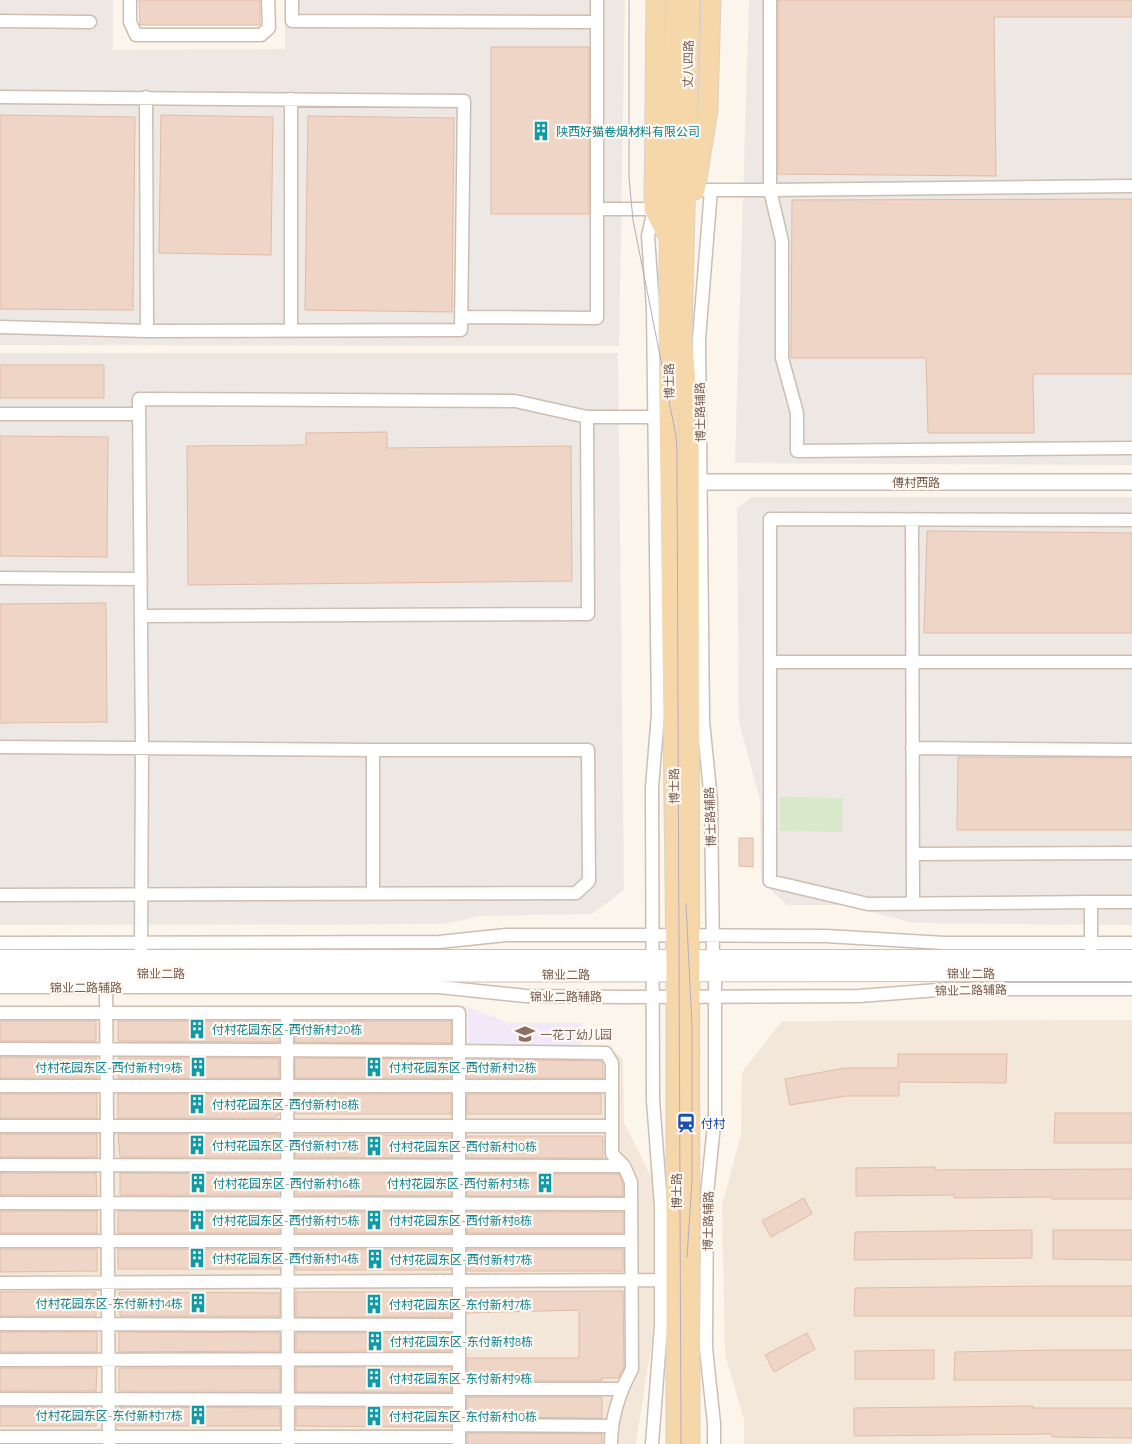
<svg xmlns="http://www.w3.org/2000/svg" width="1132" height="1444" font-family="Quicksand,'Noto Sans SC',sans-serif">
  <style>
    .residential { fill: #f3e7da }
    .industrial { fill: #ede8e3 }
    .education { fill: #f2e8f8 }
    .green { fill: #d7e9ca }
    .building { fill: #efd5c5; stroke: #e1bba6 }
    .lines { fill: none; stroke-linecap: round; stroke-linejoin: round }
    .minor-casing { stroke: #cebdb1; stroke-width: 15 }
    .tertiary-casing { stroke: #cebdb1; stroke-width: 18 }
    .secondary-casing { stroke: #d3bfb1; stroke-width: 20 }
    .primary-casing { stroke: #d9d1ce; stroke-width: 21 }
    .minor { stroke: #fff; stroke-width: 12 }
    .tertiary { stroke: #fff; stroke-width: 15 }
    .secondary { stroke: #fff; stroke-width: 18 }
    .primary { stroke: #f5d7a9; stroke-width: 19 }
    .tram { stroke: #b8a9c6; stroke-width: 1 }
    .labels { text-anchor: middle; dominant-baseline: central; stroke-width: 4.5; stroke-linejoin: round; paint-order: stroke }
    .street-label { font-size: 12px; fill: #765c4f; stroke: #fef9f2 }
    .culture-label { font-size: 12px; fill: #0d838f; stroke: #fef9f2; text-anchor: start }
    .education-label { font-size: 12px; fill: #785e54; stroke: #fef9f2; text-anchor: start }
    .transit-label { font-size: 12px; fill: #164399; stroke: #fef9f2; text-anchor: start }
  </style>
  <rect width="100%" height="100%" fill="#fcf5eb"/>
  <path class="residential" d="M 0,1006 L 467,1007 L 467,1046 L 608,1046 L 623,1059 L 624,1123 L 653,1180 L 653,1336 L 637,1435 L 636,1444 L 0,1444 Z
    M 1132,1020 L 1132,1444 L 744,1444 L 744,1420 L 725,1354 L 722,1206 L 741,1134 L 742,1072 L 782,1021 Z"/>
  <path class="industrial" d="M 0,0 L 113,0 L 113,50 L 285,49 L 285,0 L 625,0 L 619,346 L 0,345 Z
    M 749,0 L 1132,0 L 1132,465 L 735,463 Z
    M 0,353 L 618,353 L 624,890 L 592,914 L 480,916 L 444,924 L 0,925 Z
    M 751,497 L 1132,497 L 1132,925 L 913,923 L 846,905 L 787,905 L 761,881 L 760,800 L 739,722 L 737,508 Z"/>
  <path class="education" d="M 468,1007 L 509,1023 L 582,1023 L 582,1045 L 468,1046 Z"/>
  <path class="green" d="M 780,797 L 843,798 L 842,832 L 780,831 Z"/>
  <path class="building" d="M 139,0 L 260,0 L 260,25 L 140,25 Z
    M 778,0 L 1132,0 L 1132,17 L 994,17 L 996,176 L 778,174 Z
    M 491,47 L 589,47 L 589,214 L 491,214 Z
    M 0,115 L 135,117 L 133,310 L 0,309 Z
    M 161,115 L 273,117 L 271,255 L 159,253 Z
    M 308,116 L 454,118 L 452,312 L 305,310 Z
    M 1132,199 L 1132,374 L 1033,374 L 1034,433 L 928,433 L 926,358 L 791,358 L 792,200 Z
    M 0,365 L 104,365 L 104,398 L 0,398 Z
    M 387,432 L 387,448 L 571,446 L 572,581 L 188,585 L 187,446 L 306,445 L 306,433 Z
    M 0,436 L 108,437 L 107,557 L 0,556 Z
    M 927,531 L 1132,533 L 1132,633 L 924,633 Z
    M 106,603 L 107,722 L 0,723 L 0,604 Z
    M 958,757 L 1132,758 L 1132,830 L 957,830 Z
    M 739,838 L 753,838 L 753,867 L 739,866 Z
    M 0,1021 L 96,1021 L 96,1041 L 0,1041 Z
    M 118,1021 L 279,1021 L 279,1042 L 118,1041 Z
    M 295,1021 L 451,1021 L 451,1043 L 295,1042 Z
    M 898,1054 L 1007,1054 L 1006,1083 L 899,1082 L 899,1096 L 846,1096 L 790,1105 L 785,1079 L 845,1068 L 898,1068 Z
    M 0,1057 L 97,1058 L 97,1078 L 0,1078 Z
    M 118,1058 L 279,1058 L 279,1078 L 118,1078 Z
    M 295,1058 L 451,1059 L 451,1078 L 295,1078 Z
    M 467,1059 L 601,1061 L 603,1064 L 603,1078 L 467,1078 Z
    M 0,1094 L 97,1094 L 97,1118 L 0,1118 Z
    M 118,1094 L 279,1094 L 279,1115 L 276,1115 L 276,1118 L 118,1118 Z
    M 295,1094 L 451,1094 L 451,1114 L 295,1114 Z
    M 467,1094 L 601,1094 L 601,1114 L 467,1114 Z
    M 1055,1113 L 1132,1113 L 1132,1143 L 1054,1143 Z
    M 0,1134 L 97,1134 L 97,1157 L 0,1157 Z
    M 118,1134 L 276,1134 L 279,1135 L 279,1157 L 120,1157 Z
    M 295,1135 L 451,1135 L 451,1158 L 295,1157 Z
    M 467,1136 L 603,1136 L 603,1158 L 467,1158 Z
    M 935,1167 L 935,1170 L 1132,1169 L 1132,1199 L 1052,1199 L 1052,1197 L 954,1198 L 954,1195 L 856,1196 L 856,1168 Z
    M 0,1173 L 96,1173 L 97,1195 L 0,1195 Z
    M 120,1173 L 279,1174 L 279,1195 L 120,1195 Z
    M 296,1174 L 451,1174 L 451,1196 L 296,1195 Z
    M 467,1174 L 619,1174 L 623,1184 L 623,1196 L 467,1196 Z
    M 804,1198 L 812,1214 L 771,1237 L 762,1221 Z
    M 0,1211 L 97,1211 L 97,1233 L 0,1233 Z
    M 118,1211 L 279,1212 L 279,1233 L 118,1233 Z
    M 296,1212 L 451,1212 L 451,1233 L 296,1233 Z
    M 467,1212 L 623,1212 L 623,1233 L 467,1233 Z
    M 1032,1230 L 1032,1258 L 854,1260 L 855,1232 Z
    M 1053,1230 L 1132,1230 L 1132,1260 L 1053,1259 Z
    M 0,1249 L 97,1249 L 97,1271 L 0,1272 Z
    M 118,1249 L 279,1249 L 279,1269 L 118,1269 Z
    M 296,1249 L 451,1249 L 451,1270 L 296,1270 Z
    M 467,1249 L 623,1249 L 623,1271 L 467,1271 Z
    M 1053,1286 L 1132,1286 L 1132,1316 L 854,1316 L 855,1288 Z
    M 623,1291 L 624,1367 L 618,1378 L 602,1378 L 602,1381 L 467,1381 L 467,1358 L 579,1358 L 579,1310 L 467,1313 L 468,1292 Z
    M 0,1292 L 96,1292 L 96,1316 L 0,1316 Z
    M 119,1292 L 280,1293 L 280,1316 L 120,1316 Z
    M 296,1292 L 451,1292 L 451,1317 L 296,1317 Z
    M 0,1332 L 97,1332 L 97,1352 L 0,1352 Z
    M 119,1332 L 280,1333 L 280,1351 L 119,1352 Z
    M 296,1333 L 451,1333 L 451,1351 L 296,1351 Z
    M 807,1333 L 815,1349 L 774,1372 L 765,1355 Z
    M 934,1350 L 934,1379 L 855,1379 L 855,1351 Z
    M 1052,1350 L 1132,1350 L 1132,1380 L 954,1380 L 955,1352 Z
    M 296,1367 L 451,1367 L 451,1392 L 296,1392 Z
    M 0,1368 L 97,1368 L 96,1391 L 0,1391 Z
    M 119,1368 L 280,1368 L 280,1391 L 119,1391 Z
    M 467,1397 L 602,1397 L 602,1418 L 467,1417 Z
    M 1033,1406 L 1033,1408 L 1132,1408 L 1132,1438 L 1052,1437 L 1052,1434 L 854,1436 L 854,1408 Z
    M 0,1407 L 97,1407 L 96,1426 L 0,1426 Z
    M 118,1407 L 280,1408 L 280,1426 L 118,1426 Z
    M 296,1408 L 451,1408 L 451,1427 L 296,1426 Z
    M 467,1433 L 602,1434 L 602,1444 L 467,1444 Z"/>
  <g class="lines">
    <defs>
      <path id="minor" d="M 130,0 L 130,22 L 136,35 L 261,35 L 269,28 L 268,0
        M 292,0 L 292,21 L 597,22
        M 597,0 L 597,209 L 654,209 L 648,236 L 653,308 L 658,714 L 652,787 L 653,1100 L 661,1206 L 661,1326 L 652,1444
        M 770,0 L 770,190 L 1132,186
        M 0,21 L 90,22
        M 0,97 L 464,101 L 461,330 L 147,331 L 0,327
        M 146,97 L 147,331
        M 291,99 L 291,330
        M 704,190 L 770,190 L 782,241 L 782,358 L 797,413 L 797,451 L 1132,448
        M 711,190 L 699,339 L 703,721 L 711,801 L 713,959 L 715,973 L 715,1115 L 707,1194 L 706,1348 L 714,1424 L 714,1444
        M 462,317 L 597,318 L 597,209
        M 0,414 L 139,414
        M 912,520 L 913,904
        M 0,578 L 141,579
        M 142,616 L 588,614 L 587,417
        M 771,662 L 1132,662
        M 0,747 L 373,750 L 588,750 L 589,881 L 576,893 L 0,895
        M 912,748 L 1132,750
        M 913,854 L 1132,853
        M 373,894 L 373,750
        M 1091,902 L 1132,902
        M 0,943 L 439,942 L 506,935 L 653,935 L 826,936 L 944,943 L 1132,943
        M 1091,949 L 1091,902 L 868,904 L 770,881 L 770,519 L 1132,520
        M 141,950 L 142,748 L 139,399 L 515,401 L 587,417 L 662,417
        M 106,981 L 109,1444
        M 0,987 L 439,987 L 526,996 L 623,997 L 859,996 L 951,989 L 1132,989
        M 0,1013 L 459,1013 L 459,1444
        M 287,1013 L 288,1444
        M 0,1049 L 459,1051 L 606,1053 L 612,1063 L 612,1126 L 0,1126
        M 0,1086 L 612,1086
        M 0,1165 L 624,1166
        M 0,1203 L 631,1204
        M 0,1241 L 631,1241
        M 0,1283 L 661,1280
        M 0,1324 L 459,1325
        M 0,1360 L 459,1359
        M 459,1389 L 621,1389
        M 0,1399 L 459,1400
        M 459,1425 L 611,1426
        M 0,1437 L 459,1437
        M 611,1444 C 611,1417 619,1393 632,1369 L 631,1182 L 624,1166 L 612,1154 L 612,1126"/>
      <path id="tertiary" d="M 700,482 L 1132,482"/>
      <path id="secondary" d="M 0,959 L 1132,959
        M 0,973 L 1132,972"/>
      <path id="primary" d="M 656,0 L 654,209 L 669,238
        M 676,0 C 674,109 669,217 668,326 L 676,959 L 676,1444
        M 690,0 L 682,336 L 689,417 L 690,1444
        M 695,190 L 708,110 L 711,0"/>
    </defs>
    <use href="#minor" class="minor-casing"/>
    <use href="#tertiary" class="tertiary-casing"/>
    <use href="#secondary" class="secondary-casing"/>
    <use href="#primary" class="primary-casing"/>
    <use href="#minor" class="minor"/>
    <use href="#tertiary" class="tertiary"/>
    <use href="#secondary" class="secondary"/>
    <use href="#primary" class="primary"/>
    <path class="tram" d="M 629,0 L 629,178 L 633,220 L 676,436 L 677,453 L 681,1444
      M 686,904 L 692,1026 L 692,1180 L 687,1257"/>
  </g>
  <defs>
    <symbol id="building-bare" viewBox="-9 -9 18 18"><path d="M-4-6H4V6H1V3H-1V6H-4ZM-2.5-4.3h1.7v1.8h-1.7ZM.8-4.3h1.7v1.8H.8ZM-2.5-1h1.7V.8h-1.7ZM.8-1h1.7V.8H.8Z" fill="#0f9aa8" stroke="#fef9f2" stroke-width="2.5" paint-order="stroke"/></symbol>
    <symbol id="school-bare" viewBox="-9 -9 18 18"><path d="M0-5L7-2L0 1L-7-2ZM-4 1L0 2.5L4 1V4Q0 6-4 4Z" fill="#8d6e63" stroke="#fef9f2" stroke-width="2.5" paint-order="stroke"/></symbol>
    <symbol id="station-bare" viewBox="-9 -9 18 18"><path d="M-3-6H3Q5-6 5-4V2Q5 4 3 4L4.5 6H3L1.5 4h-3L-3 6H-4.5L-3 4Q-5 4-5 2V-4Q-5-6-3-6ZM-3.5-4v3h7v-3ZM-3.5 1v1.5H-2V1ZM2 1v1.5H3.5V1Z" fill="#1a4fb4" stroke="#fef9f2" stroke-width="2.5" paint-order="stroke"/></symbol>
  </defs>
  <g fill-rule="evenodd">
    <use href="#building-bare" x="527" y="117" width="28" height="28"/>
    <use href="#building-bare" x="183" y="1015" width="28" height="28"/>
    <use href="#school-bare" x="511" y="1020" width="28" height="28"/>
    <use href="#building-bare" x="184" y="1053" width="28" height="28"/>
    <use href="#building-bare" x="360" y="1053" width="28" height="28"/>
    <use href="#building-bare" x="183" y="1090" width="28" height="28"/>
    <use href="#station-bare" x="672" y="1109" width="28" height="28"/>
    <use href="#building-bare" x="183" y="1131" width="28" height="28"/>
    <use href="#building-bare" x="360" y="1132" width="28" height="28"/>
    <use href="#building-bare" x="184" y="1169" width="28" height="28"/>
    <use href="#building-bare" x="531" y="1169" width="28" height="28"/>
    <use href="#building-bare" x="183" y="1206" width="28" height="28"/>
    <use href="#building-bare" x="360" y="1206" width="28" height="28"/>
    <use href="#building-bare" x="183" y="1244" width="28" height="28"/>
    <use href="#building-bare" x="361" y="1245" width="28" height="28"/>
    <use href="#building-bare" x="184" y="1289" width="28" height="28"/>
    <use href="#building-bare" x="360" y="1290" width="28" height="28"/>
    <use href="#building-bare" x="361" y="1327" width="28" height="28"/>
    <use href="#building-bare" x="360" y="1364" width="28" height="28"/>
    <use href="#building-bare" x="184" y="1401" width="28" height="28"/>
    <use href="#building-bare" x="360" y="1402" width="28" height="28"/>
  </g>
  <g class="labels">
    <g class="street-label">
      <text transform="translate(688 64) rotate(-89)">丈八四路</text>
      <text transform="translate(669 381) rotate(-91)">博士路</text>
      <text transform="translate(700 412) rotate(-91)">博士路辅路</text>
      <text x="916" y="482">傅村西路</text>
      <text transform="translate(674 786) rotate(-91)">博士路</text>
      <text transform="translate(710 817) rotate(-92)">博士路辅路</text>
      <text x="161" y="973">锦业二路</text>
      <text x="971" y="973">锦业二路</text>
      <text x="566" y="974">锦业二路</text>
      <text x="86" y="987">锦业二路辅路</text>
      <text transform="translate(971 990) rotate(-1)">锦业二路辅路</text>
      <text x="566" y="996">锦业二路辅路</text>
      <text transform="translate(676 1191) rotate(-90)">博士路</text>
      <text transform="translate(708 1221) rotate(-89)">博士路辅路</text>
    </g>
    <g class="culture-label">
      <text x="556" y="131">陕西好猫卷烟材料有限公司</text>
      <text x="212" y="1029">付村花园东区-西付新村20栋</text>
      <text x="183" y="1067" text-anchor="end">付村花园东区-西付新村19栋</text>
      <text x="389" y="1067">付村花园东区-西付新村12栋</text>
      <text x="212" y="1104">付村花园东区-西付新村18栋</text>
      <text x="212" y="1145">付村花园东区-西付新村17栋</text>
      <text x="389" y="1146">付村花园东区-西付新村10栋</text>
      <text x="213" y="1183">付村花园东区-西付新村16栋</text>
      <text x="530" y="1183" text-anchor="end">付村花园东区-西付新村3栋</text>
      <text x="212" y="1220">付村花园东区-西付新村15栋</text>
      <text x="389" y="1220">付村花园东区-西付新村8栋</text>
      <text x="212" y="1258">付村花园东区-西付新村14栋</text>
      <text x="390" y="1259">付村花园东区-西付新村7栋</text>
      <text x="183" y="1303" text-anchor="end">付村花园东区-东付新村14栋</text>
      <text x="389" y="1304">付村花园东区-东付新村7栋</text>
      <text x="390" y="1341">付村花园东区-东付新村8栋</text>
      <text x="389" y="1378">付村花园东区-东付新村9栋</text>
      <text x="183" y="1415" text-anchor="end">付村花园东区-东付新村17栋</text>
      <text x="389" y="1416">付村花园东区-东付新村10栋</text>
    </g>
    <g class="education-label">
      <text x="540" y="1034">一花丁幼儿园</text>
    </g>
    <g class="transit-label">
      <text x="701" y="1123">付村</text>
    </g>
  </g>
</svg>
